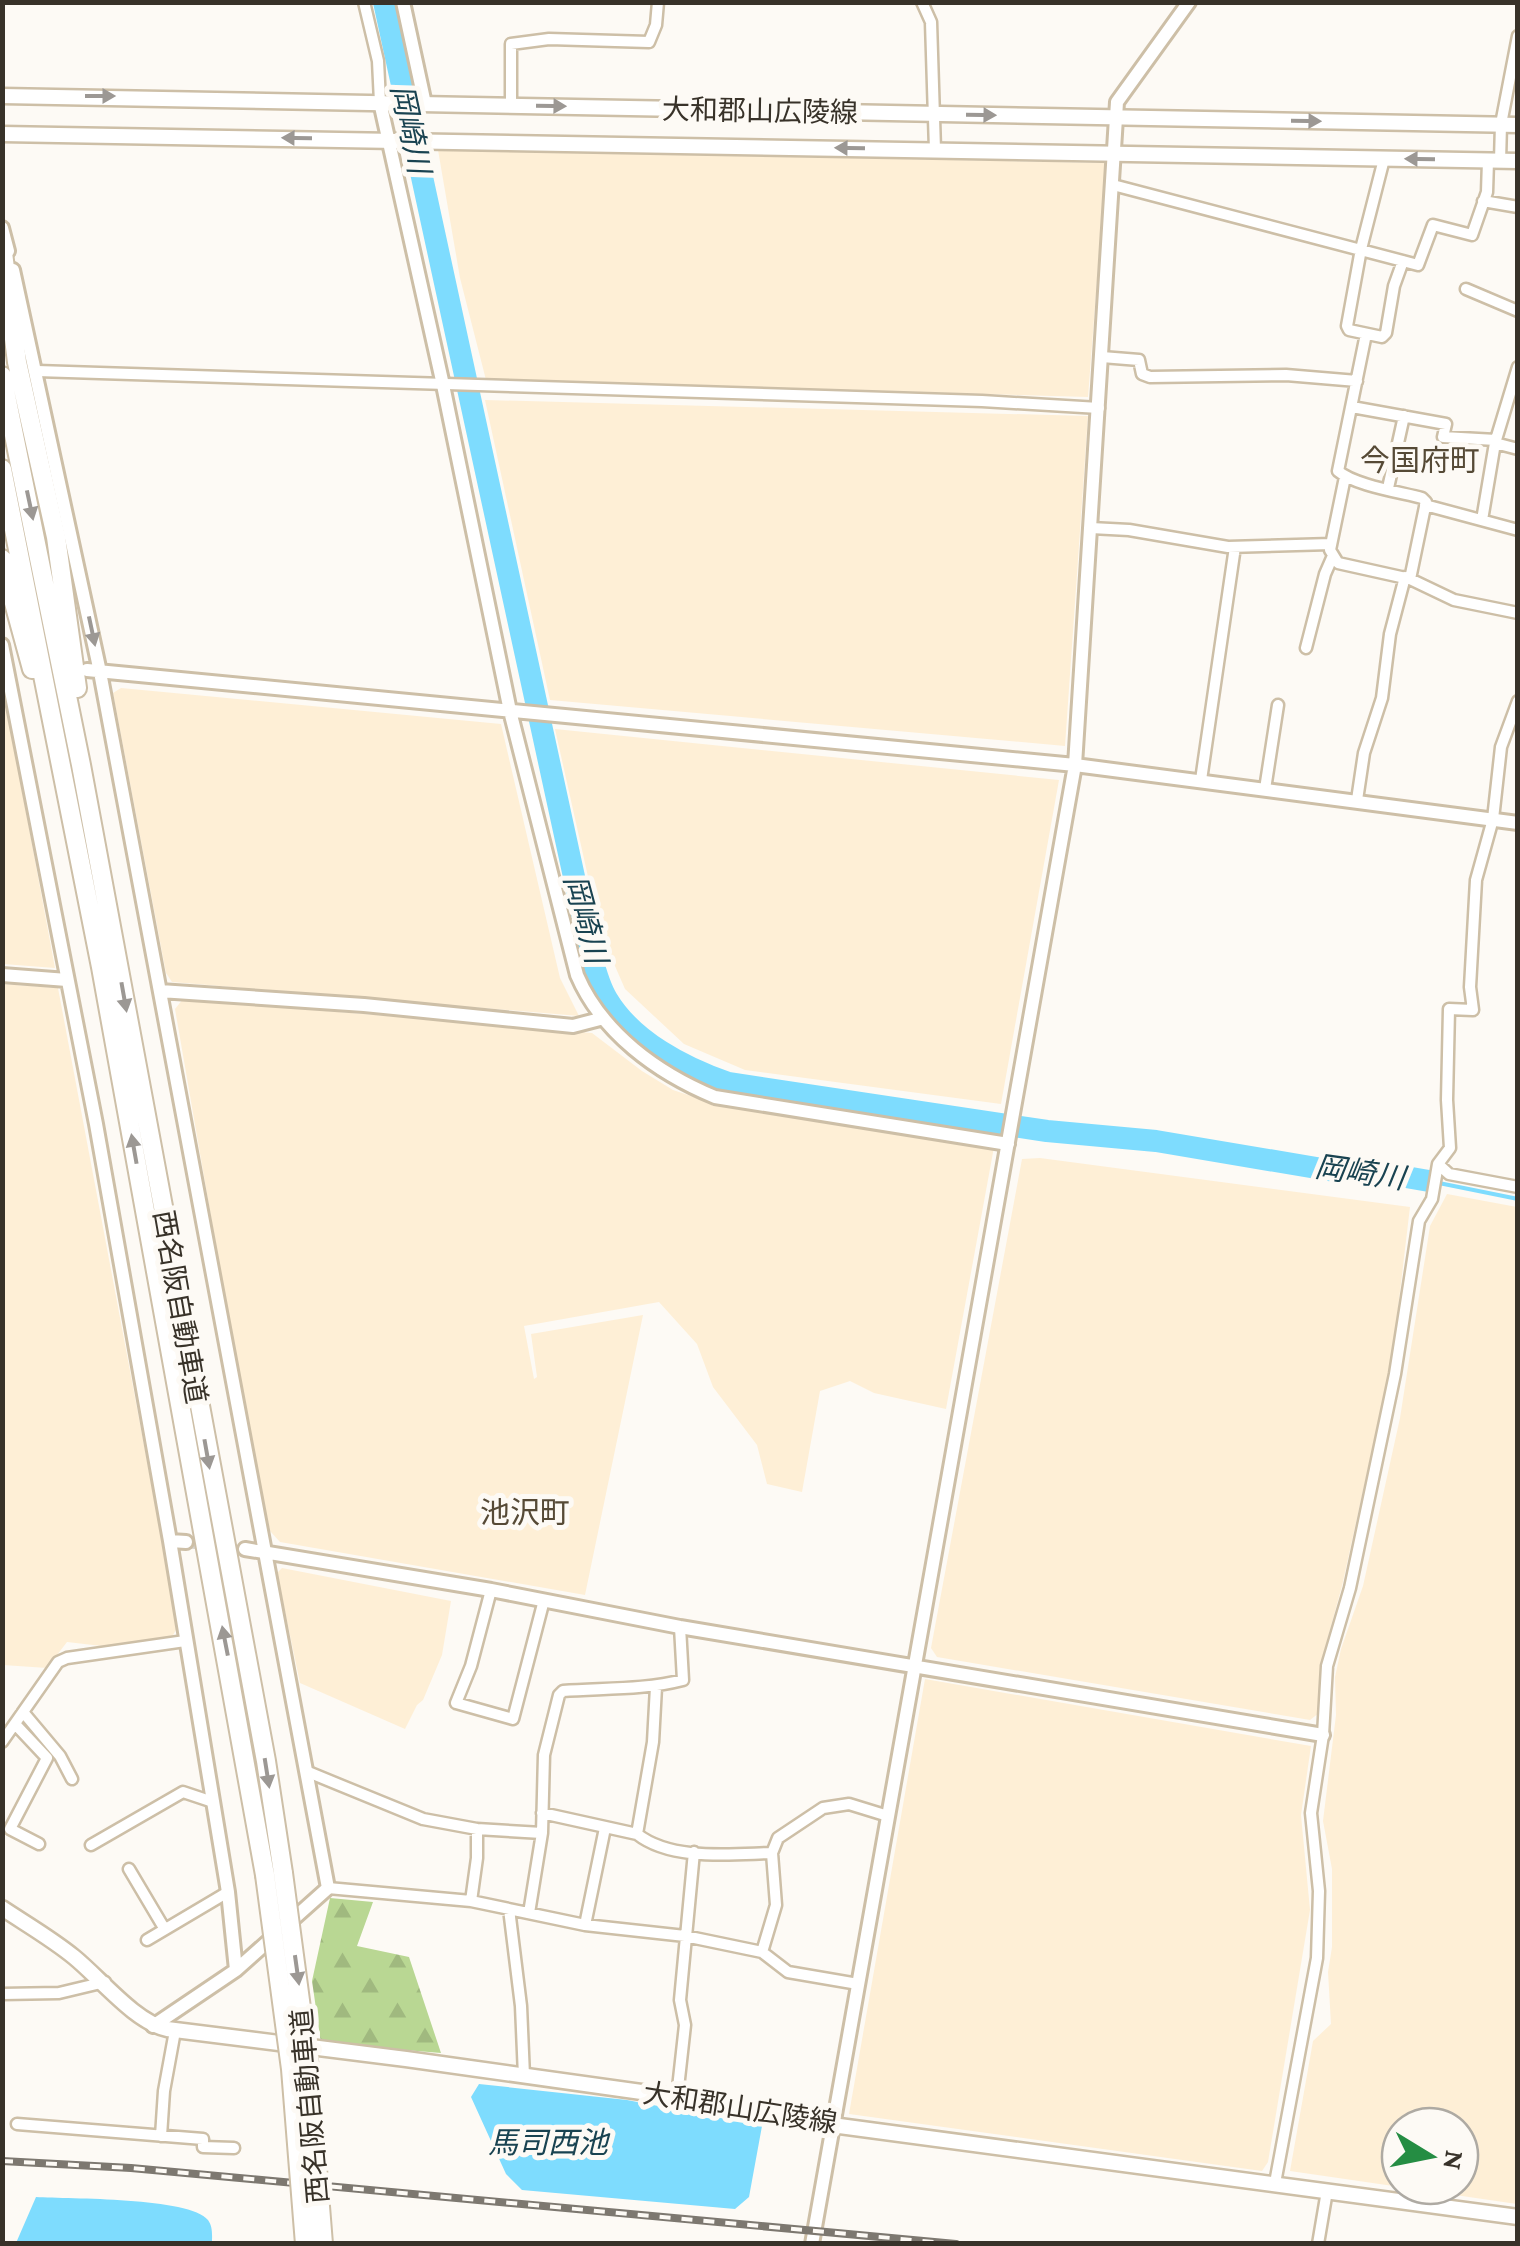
<svg xmlns="http://www.w3.org/2000/svg" width="1520" height="2246" font-family="'Crimson Pro','Noto Sans JP',serif">
  <style>
    .built { fill: #feefd6; fill-rule: evenodd }
    .forest { fill: url(#forest-firs) }
    .water { fill: #7edcfe }
    .lines { fill: none; stroke-linecap: round; stroke-linejoin: round }
    .stream { stroke: #7edcfe; stroke-width: 4 }
    .river { stroke: #7edcfe; stroke-width: 22 }
    .tertiary-tunnel { stroke: #d6d2cc; stroke-width: 12; stroke-dasharray: 12 6; stroke-linecap: butt }
    .minor-casing { stroke: #cdbfa7; stroke-width: 15 }
    .tertiary-casing { stroke: #cdbfa7; stroke-width: 18 }
    .secondary-casing { stroke: #cdbfa7; stroke-width: 19 }
    .motorway-casing { stroke: #cdbfa7; stroke-width: 22 }
    .minor { stroke: #fff; stroke-width: 10 }
    .tertiary { stroke: #fff; stroke-width: 12 }
    .secondary { stroke: #fff; stroke-width: 14 }
    .motorway { stroke: #fff; stroke-width: 18 }
    .rail-casing { stroke: #7d7870; stroke-width: 8 }
    .rail { stroke: #fdfaf5; stroke-width: 4; stroke-dasharray: 11; stroke-linecap: butt }
    .motorway-bridge-casing { stroke: #cdbfa7; stroke-width: 22; stroke-linecap: butt }
    .motorway-bridge { stroke: #fff; stroke-width: 18 }
    .oneway { fill: #9c9894 }
    .labels { text-anchor: middle; dominant-baseline: central; stroke-width: 10; stroke-linejoin: round; paint-order: stroke }
    .street-label { font-size: 28px; fill: #383229; stroke: #fdfaf5 }
    .water-label { font-size: 30px; font-style: italic; fill: #194351; stroke: #fdfaf5 }
    .neighbourhood-label { font-size: 30px; fill: #564a36; stroke: #fdfaf5 }
  </style>
  <defs>
    <pattern id="forest-firs" width="22" height="20" patternUnits="userSpaceOnUse" patternTransform="scale(2.5)"><rect width="22" height="20" fill="#b9d793"/><path d="M5 1l3.5 6h-7zM16 11l3.5 6h-7z" fill="#a0b97f"/></pattern>
  </defs>
  <rect width="100%" height="100%" fill="#fdfaf5"/>
  <path class="built" d="M 438,150 L 1106,163 L 1088,397 L 486,380 L 460,278 Z
    M 485,400 L 1088,416 L 1065,746 L 550,700 Z
    M 2,688 L 3,688 L 55,968 L 3,964 Z
    M 121,688 L 501,724 L 560,978 L 579,1016 L 172,982 L 166,973 L 113,693 Z
    M 555,729 L 1059,780 L 1001,1104 L 745,1070 L 684,1044 L 625,989 L 608,950 L 593,899 Z
    M 2,984 L 58,988 L 178,1626 L 171,1639 L 110,1647 L 67,1642 L 47,1668 L 3,1665 Z
    M 183,999 L 592,1033 L 642,1071 L 673,1090 L 697,1098 L 731,1107 L 994,1147 L 946,1409 L 874,1393 L 850,1381 L 820,1391 L 802,1492 L 767,1484 L 757,1445 L 713,1387 L 697,1344 L 659,1302 L 524,1326 L 534,1379 L 537,1377 L 531,1334 L 643,1315 L 585,1595 L 280,1542 L 270,1531 L 241,1390 L 175,1009 Z
    M 1040,1158 L 1410,1207 L 1392,1359 L 1342,1586 L 1320,1666 L 1319,1713 L 1310,1720 L 937,1657 L 931,1648 L 1022,1159 Z
    M 1447,1194 L 1517,1207 L 1517,2204 L 1290,2171 L 1313,2041 L 1331,2024 L 1328,1972 L 1332,1947 L 1332,1869 L 1323,1821 L 1336,1715 L 1335,1677 L 1341,1649 L 1363,1586 L 1400,1418 L 1430,1226 ZM 1400,2126 L 1460,2126 L 1460,2186 L 1400,2186 Z
    M 282,1568 L 451,1601 L 442,1655 L 423,1700 L 417,1705 L 405,1729 L 300,1683 L 277,1573 Z
    M 925,1679 L 1311,1746 L 1301,1815 L 1310,1910 L 1268,2162 L 1262,2171 L 849,2114 Z"/>
  <path class="forest" d="M 330,1898 L 373,1902 L 357,1946 L 409,1957 L 441,2053 L 321,2043 L 312,1981 Z"/>
  <path class="water" d="M 479,2084 L 627,2100 L 762,2126 L 749,2197 L 735,2209 L 522,2190 L 506,2174 L 471,2097 Z
    M 36,2197 C 69,2199 190,2197 208,2220 C 213,2227 212,2235 212,2243 L 16,2243 Z"/>
  <g class="lines">
    <path class="stream" d="M 1429,1181 L 1518,1199"/>
    <path class="river" d="M 384,2 L 591,955 C 595,970 599,986 607,999 C 632,1041 684,1068 728,1083 L 1047,1131 L 1156,1141 L 1346,1173 L 1371,1171 L 1429,1181"/>
    <path class="tertiary-tunnel" d="M 186,1542 L 245,1549"/>
    <defs>
      <path id="minor" d="M 364,2 L 378,61 L 380,102
        M 922,2 L 931,22 L 935,150
        M 511,105 L 511,44 L 549,39 L 649,42 L 656,25 L 658,2
        M 1384,159 L 1361,249 L 1347,326 L 1349,330 L 1382,337 L 1386,333 L 1394,286 L 1403,261
        M 1500,161 L 1501,124 L 1518,36
        M 1113,185 L 1418,265 L 1433,225 L 1472,235 L 1487,192 L 1488,161
        M 1483,201 L 1518,207
        M 1466,289 L 1518,311
        M 1366,334 L 1338,471 C 1354,485 1399,492 1422,498 L 1426,502 L 1410,579
        M 1102,357 L 1139,360 L 1142,374 L 1150,377 L 1286,375 L 1357,381
        M 37,371 L 982,401 L 1099,408
        M 1352,407 L 1446,424 L 1443,437 L 1496,440
        M 1495,443 L 1518,449
        M 1345,477 L 1330,550 L 1338,563 L 1410,579 L 1454,600 L 1518,613
        M 1388,488 L 1404,416
        M 1425,505 L 1518,530
        M 1482,520 L 1495,443 L 1518,367
        M 1091,528 L 1129,530 L 1228,547 L 1331,544
        M 1306,648 L 1325,574 L 1332,558
        M 1201,780 L 1235,547
        M 1265,789 L 1278,705
        M 1357,800 L 1364,753 L 1382,698 L 1390,634 L 1405,577
        M 1438,1164 L 1449,1174 L 1518,1187
        M 491,1590 L 471,1666 L 456,1703 L 513,1719 L 544,1600
        M 23,1712 L 60,1756 L 72,1779
        M 15,1724 L 47,1758 L 10,1829 L 39,1844
        M 2,1742 L 58,1662 L 67,1658 L 185,1641
        M 308,1772 L 423,1819 L 477,1829 L 542,1833
        M 542,1813 L 637,1834 C 671,1861 731,1854 772,1853 L 778,1838 L 823,1808 L 849,1804 L 888,1816
        M 637,1834 L 653,1742 L 656,1687
        M 91,1845 L 183,1792 L 213,1802
        M 129,1869 L 164,1928
        M 328,1888 L 471,1901 L 585,1925 L 685,1936 L 762,1952 L 788,1972 L 858,1984
        M 471,1901 L 477,1858 L 477,1829
        M 509,1909 L 521,2006 L 524,2076
        M 529,1913 L 542,1833 L 544,1755 L 559,1695 L 563,1691 C 603,1688 644,1690 683,1680 L 680,1627
        M 585,1925 L 605,1828
        M 147,1940 L 228,1892
        M 762,1952 L 776,1905 L 772,1853
        M 2,1994 L 59,1993 L 105,1982
        M 677,2097 L 685,2025 L 680,2000 L 694,1852
        M 17,2124 L 203,2139 L 203,2147 L 234,2148
        M 161,2136 L 164,2091 L 175,2031
        M 1275,2183 L 1317,1958 L 1319,1891 L 1311,1813 L 1323,1735 L 1327,1666 L 1350,1588 L 1395,1374 L 1419,1221 L 1432,1199 L 1438,1164 L 1450,1148 L 1447,1100 L 1449,1009 L 1473,1010 L 1470,987 L 1476,880 L 1493,819 L 1501,747 L 1518,701
        M 1318,2244 L 1327,2191"/>
      <path id="tertiary" d="M 403,2 L 425,104
        M 380,102 L 443,385 L 510,711 L 577,975 C 602,1033 657,1073 715,1097 L 1008,1144
        M 2,228 L 8,251
        M 13,270 L 100,672 L 328,1888 L 236,1970 L 153,2026
        M 2,645 L 96,1124 L 170,1541 L 228,1892 L 236,1970
        M 87,670 L 1075,765 L 1518,823
        M 2,975 L 67,980
        M 160,991 L 364,1005 L 573,1026 L 600,1019
        M 170,1541 L 186,1542
        M 245,1549 L 491,1590 L 680,1627 L 1323,1735
        M 812,2244 L 1075,765 L 1117,102 L 1189,2"/>
      <path id="secondary" d="M 2,96 L 1518,125
        M 2,134 L 1518,161
        M 2,1908 C 26,1924 52,1939 74,1957 C 101,1979 135,2022 167,2029 L 406,2059 L 677,2097 L 832,2125 L 1518,2217"/>
      <path id="motorway" d="M 2,245 L 17,362 L 56,537 L 77,688
        M 2,376 L 81,765 L 266,1761 L 283,1873
        M 2,469 L 101,967 L 265,1875
        M 2,559 L 32,669"/>
    </defs>
    <use href="#minor" class="minor-casing"/>
    <use href="#tertiary" class="tertiary-casing"/>
    <use href="#secondary" class="secondary-casing"/>
    <use href="#motorway" class="motorway-casing"/>
    <use href="#minor" class="minor"/>
    <use href="#tertiary" class="tertiary"/>
    <use href="#secondary" class="secondary"/>
    <use href="#motorway" class="motorway"/>
    <defs>
      <path id="rail" d="M 2,2161 L 131,2168 L 956,2244"/>
    </defs>
    <use href="#rail" class="rail-casing"/>
    <use href="#rail" class="rail"/>
    <defs>
      <path id="motorway-bridge" d="M 283,1873 L 309,2068 L 323,2244
        M 265,1875 L 291,2069 L 305,2244"/>
    </defs>
    <use href="#motorway-bridge" class="motorway-bridge-casing"/>
    <use href="#motorway-bridge" class="motorway-bridge"/>
  </g>
  <defs><path id="oneway-solid" d="M-6-.8H1V-3.2L6.5 0L1 3.2V.8H-6Z" transform="scale(2.5)"/></defs>
  <g class="oneway">
    <use href="#oneway-solid" transform="translate(100 96)"/>
    <use href="#oneway-solid" transform="translate(551 106) rotate(1)"/>
    <use href="#oneway-solid" transform="translate(981 115) rotate(1)"/>
    <use href="#oneway-solid" transform="translate(1306 121) rotate(1)"/>
    <use href="#oneway-solid" transform="translate(297 138) rotate(-179)"/>
    <use href="#oneway-solid" transform="translate(850 148) rotate(-179)"/>
    <use href="#oneway-solid" transform="translate(1420 159) rotate(-179)"/>
    <use href="#oneway-solid" transform="translate(30 505) rotate(78)"/>
    <use href="#oneway-solid" transform="translate(92 631) rotate(78)"/>
    <use href="#oneway-solid" transform="translate(124 997) rotate(80)"/>
    <use href="#oneway-solid" transform="translate(134 1149) rotate(-100)"/>
    <use href="#oneway-solid" transform="translate(207 1454) rotate(80)"/>
    <use href="#oneway-solid" transform="translate(225 1641) rotate(-101)"/>
    <use href="#oneway-solid" transform="translate(267 1773) rotate(81)"/>
    <use href="#oneway-solid" transform="translate(297 1970) rotate(82)"/>
  </g>
  <g class="labels">
    <g class="street-label">
      <text transform="translate(760 111) rotate(1)">大和郡山広陵線</text>
      <text transform="translate(180 1307) rotate(80)">西名阪自動車道</text>
      <text transform="translate(310 2106) rotate(-95)">西名阪自動車道</text>
      <text transform="translate(740 2108) rotate(9)">大和郡山広陵線</text>
    </g>
    <g class="water-label">
      <text transform="translate(411 129) rotate(78)">岡崎川</text>
      <text transform="translate(586 919) rotate(75)">岡崎川</text>
      <text transform="translate(1360 1172) rotate(8)">岡崎川</text>
      <text x="548" y="2142">馬司西池</text>
    </g>
    <g class="neighbourhood-label">
      <text x="1420" y="460">今国府町</text>
      <text x="525" y="1512">池沢町</text>
    </g>
  </g>
  <rect width="1520" height="2246" fill="none" stroke="#383229" stroke-width="10"/>
  <g transform="translate(1430 2156) rotate(100)"><circle r="48" fill="#fdfaf5" stroke="#aeaaa3" stroke-width="2.5"/>
  <path d="M0-8L18 38L0 25L-18 38Z" fill="#258d43"/>
  <text y="-15" font-size="28" font-weight="bold" text-anchor="middle" fill="#383229">N</text>
  </g>
</svg>
